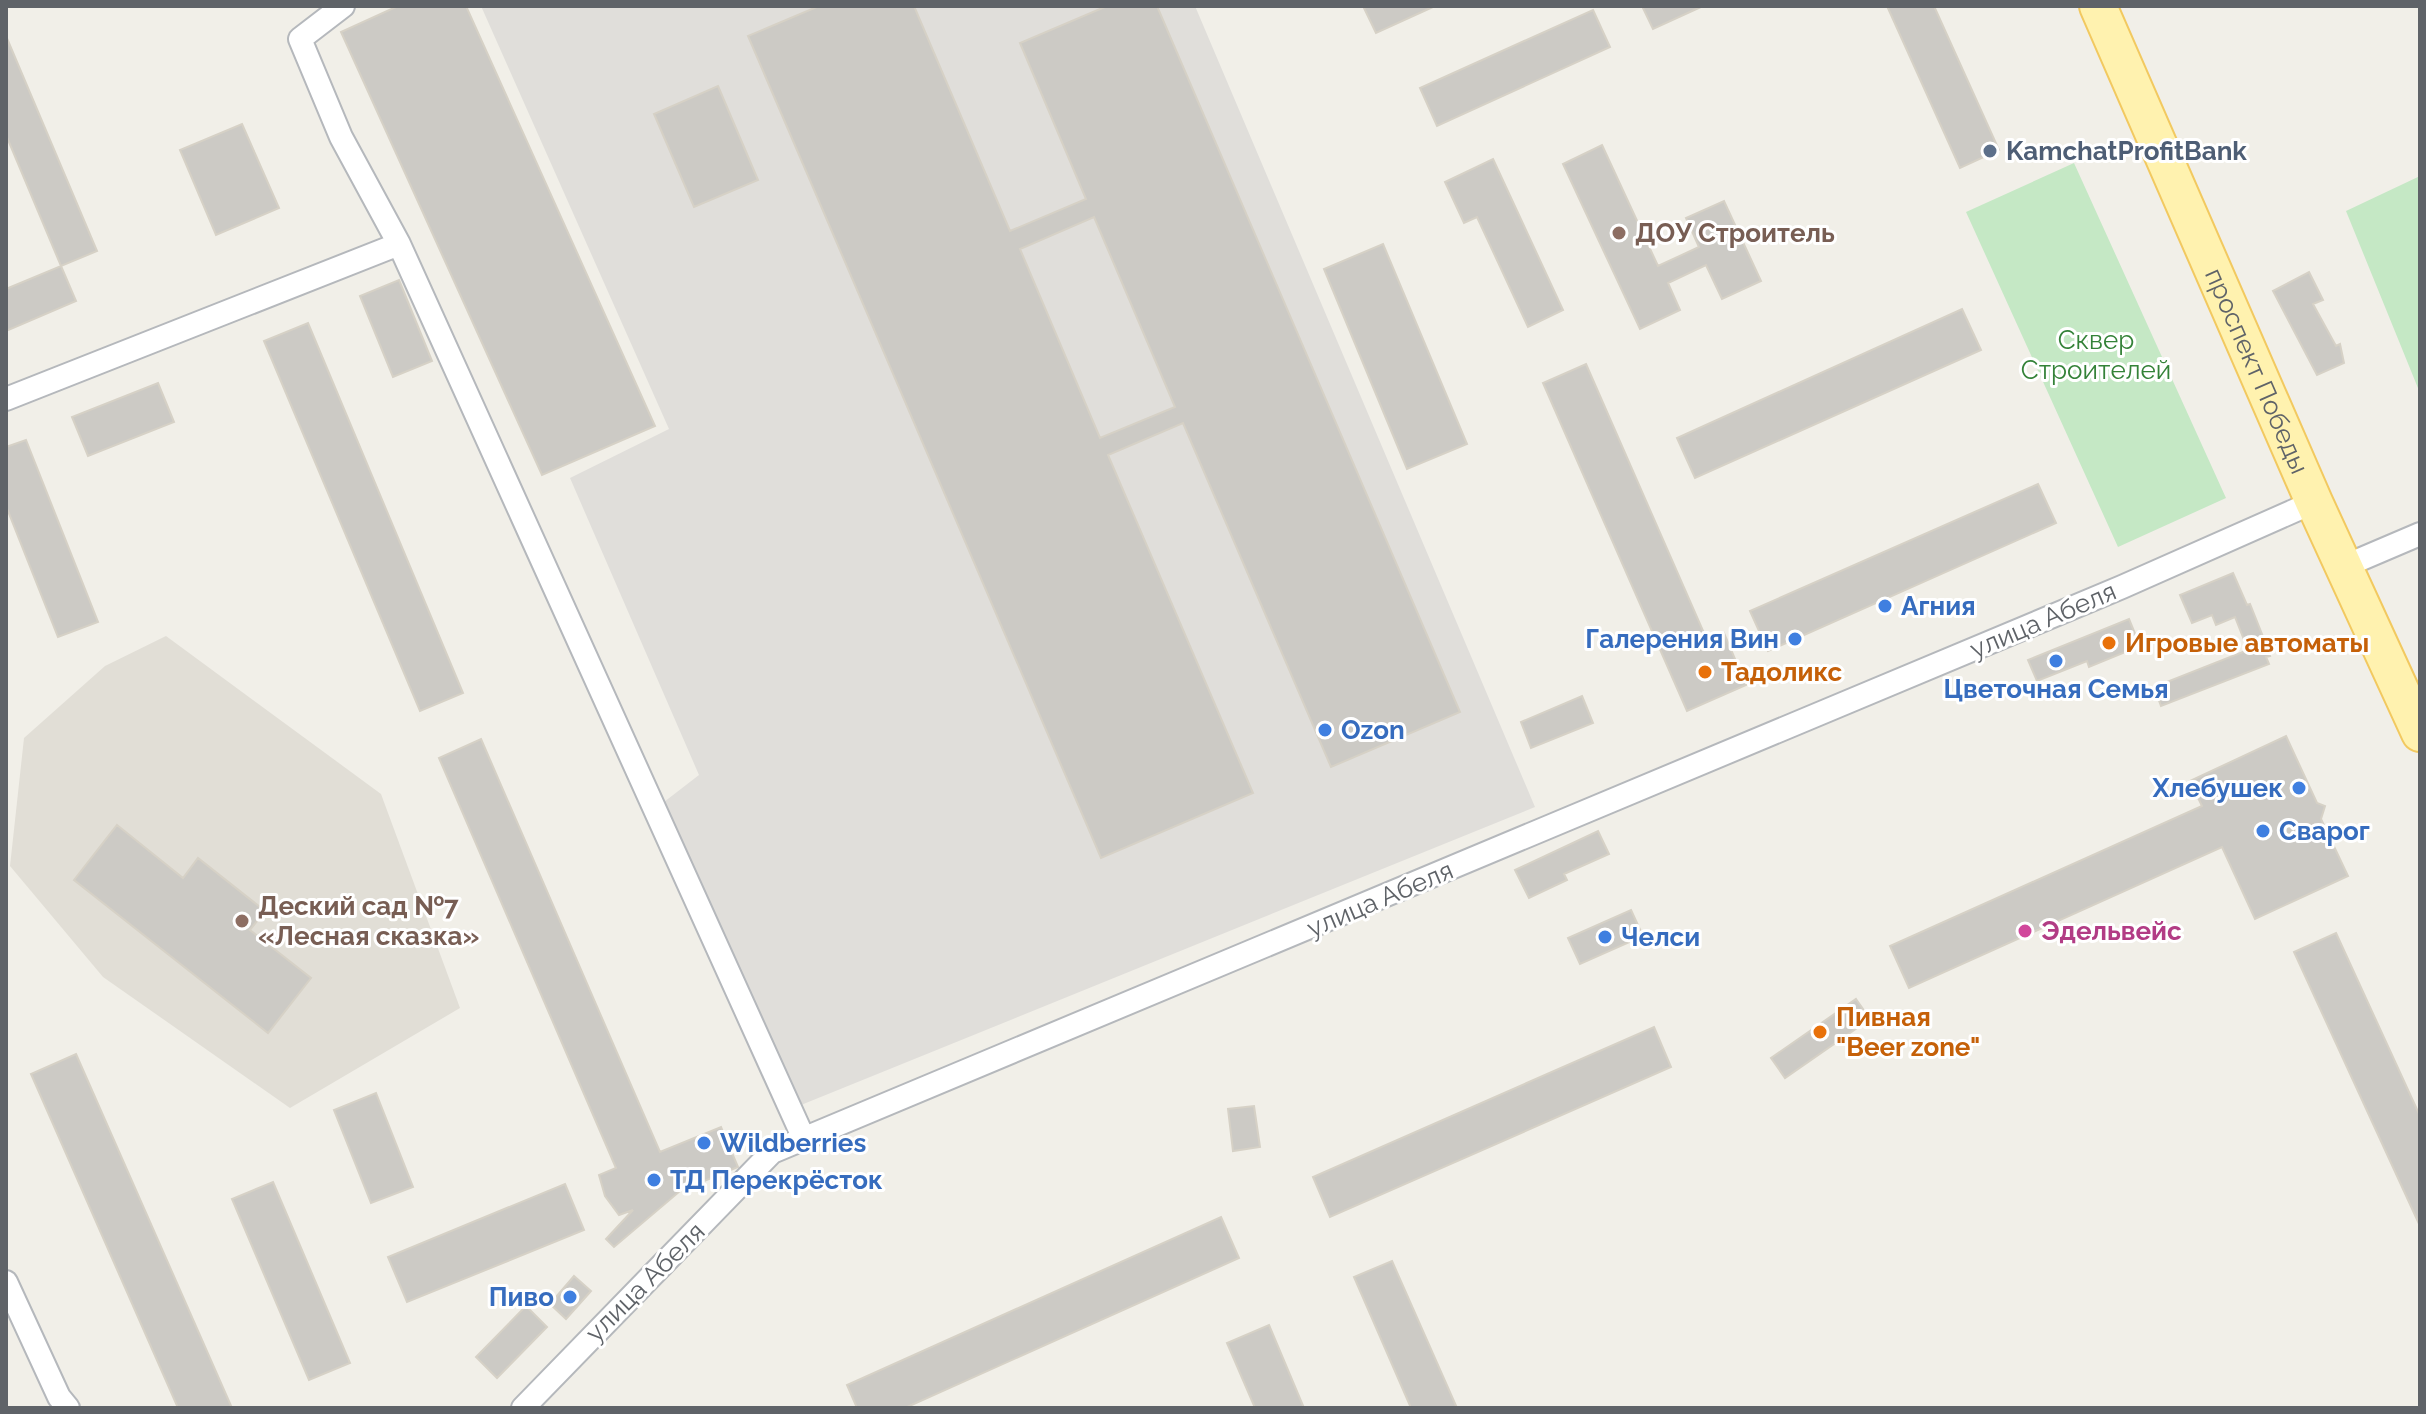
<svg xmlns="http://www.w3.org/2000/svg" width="2426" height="1414" font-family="Raleway,sans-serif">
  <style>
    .industrial { fill: #e0deda }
    .education { fill: #e1ded6 }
    .green { fill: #c5e8c5 }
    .building { fill: #cccac5; stroke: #d6d1c6; stroke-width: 2; fill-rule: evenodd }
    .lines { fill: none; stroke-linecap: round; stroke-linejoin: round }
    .minor-casing { stroke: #b5b8bc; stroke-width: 26 }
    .primary-casing { stroke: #f2c960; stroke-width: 40 }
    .minor { stroke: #fff; stroke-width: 22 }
    .primary { stroke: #fff2af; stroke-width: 36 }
    .service-dot { fill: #5c6f8a; stroke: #fff; stroke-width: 3 }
    .education-dot { fill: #8d6e63; stroke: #fff; stroke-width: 3 }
    .shop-dot { fill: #3f7fe0; stroke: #fff; stroke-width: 3 }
    .food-dot { fill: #e8710a; stroke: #fff; stroke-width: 3 }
    .hotel-dot { fill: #d1479c; stroke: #fff; stroke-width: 3 }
    .labels { text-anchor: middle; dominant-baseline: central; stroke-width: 6; stroke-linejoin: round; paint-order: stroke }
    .service-label { font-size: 26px; font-weight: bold; fill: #4e5e75; stroke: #fff; text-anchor: start }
    .education-label { font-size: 26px; font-weight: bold; fill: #785e54; stroke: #fff; text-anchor: start }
    .park-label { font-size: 26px; fill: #348238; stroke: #fff }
    .street-label { font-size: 26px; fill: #5f6368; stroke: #fff }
    .shop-label { font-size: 26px; font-weight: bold; fill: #366cbe; stroke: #fff; text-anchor: start }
    .food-label { font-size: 26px; font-weight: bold; fill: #c56008; stroke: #fff; text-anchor: start }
    .hotel-label { font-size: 26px; font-weight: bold; fill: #b23c85; stroke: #fff; text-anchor: start }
  </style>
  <rect width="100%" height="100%" fill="#f1efe8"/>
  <path class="industrial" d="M 481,6 L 1195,6 L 1535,807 L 801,1105 L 664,802 L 699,775 L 570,478 L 669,429 Z"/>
  <path class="education" d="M 166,636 L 381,794 L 460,1008 L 290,1108 L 103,977 L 10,866 L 24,738 L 105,666 Z"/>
  <path class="green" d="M 2074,163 L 2226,498 L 2118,547 L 1966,212 Z
    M 2420,176 L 2420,393 L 2346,211 Z"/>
  <path class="building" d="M 398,6 L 466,6 L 655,426 L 542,475 L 341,32 Z
    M 819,6 L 914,6 L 1010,231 L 1086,199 L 1020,43 L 1107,6 L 1157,6 L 1460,712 L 1331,767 L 1183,423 L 1108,455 L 1253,793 L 1101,858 L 748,36 ZM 1094,217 L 1175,407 L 1100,438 L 1020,249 Z
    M 1363,6 L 1435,6 L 1376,33 Z
    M 1642,6 L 1703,6 L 1653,29 Z
    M 1887,6 L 1934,6 L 1999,150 L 1960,168 Z
    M 1593,10 L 1610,47 L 1437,126 L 1420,88 Z
    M 6,36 L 97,251 L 61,266 L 6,135 Z
    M 718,86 L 758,180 L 694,207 L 654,114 Z
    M 242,124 L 279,208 L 216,235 L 180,150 Z
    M 1602,145 L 1658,266 L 1699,247 L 1686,218 L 1724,201 L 1761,281 L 1722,299 L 1706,265 L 1668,283 L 1680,310 L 1640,329 L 1563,164 Z
    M 1493,159 L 1563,310 L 1528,327 L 1477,217 L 1464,223 L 1445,182 Z
    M 1383,244 L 1467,444 L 1407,469 L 1324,269 Z
    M 61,266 L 76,301 L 6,331 L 6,289 Z
    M 2309,272 L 2323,300 L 2313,304 L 2336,346 L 2340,344 L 2344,363 L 2317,375 L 2273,291 Z
    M 399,280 L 432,361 L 393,377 L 360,296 Z
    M 1962,309 L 1981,350 L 1695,478 L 1677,438 Z
    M 308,323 L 463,693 L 420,711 L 264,341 Z
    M 1586,364 L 1707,640 L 1724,633 L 1746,685 L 1687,711 L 1543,383 Z
    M 158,383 L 174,422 L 88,456 L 72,417 Z
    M 26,440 L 98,622 L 58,637 L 6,506 L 6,447 Z
    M 2038,484 L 2056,523 L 1768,651 L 1750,611 Z
    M 2233,573 L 2247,605 L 2250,604 L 2262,634 L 2270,656 L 2266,657 L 2269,664 L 2161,706 L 2154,687 L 2248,650 L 2235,617 L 2216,625 L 2212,615 L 2192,623 L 2180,595 Z
    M 2129,619 L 2140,646 L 2089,667 L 2087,661 L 2037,681 L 2028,660 Z
    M 1582,696 L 1593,723 L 1531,748 L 1521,722 Z
    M 2286,736 L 2317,803 L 2325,806 L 2321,819 L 2348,876 L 2255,919 L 2222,847 L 1909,988 L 1890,946 L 2202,806 L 2190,781 Z
    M 481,739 L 660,1152 L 721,1127 L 738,1167 L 680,1191 L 614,1247 L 606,1239 L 633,1210 L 619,1215 L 605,1196 L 599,1175 L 616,1168 L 439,758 Z
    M 117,825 L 183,878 L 198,858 L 265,911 L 250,930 L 311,978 L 268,1033 L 74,880 Z
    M 1598,831 L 1609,854 L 1564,874 L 1567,880 L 1529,898 L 1515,870 Z
    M 1631,910 L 1643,936 L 1580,964 L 1568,938 Z
    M 2336,933 L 2420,1116 L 2420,1226 L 2294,952 Z
    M 1856,999 L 1870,1019 L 1785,1078 L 1771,1058 Z
    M 1654,1027 L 1671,1067 L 1330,1217 L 1313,1177 Z
    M 76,1054 L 232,1408 L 178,1408 L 31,1074 Z
    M 376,1093 L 413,1187 L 371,1203 L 334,1110 Z
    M 1254,1106 L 1260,1147 L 1233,1151 L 1228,1109 Z
    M 273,1182 L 350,1363 L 309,1380 L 232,1199 Z
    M 565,1184 L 584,1230 L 407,1302 L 388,1257 Z
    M 1221,1217 L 1239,1258 L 905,1408 L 857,1408 L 847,1385 Z
    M 1392,1261 L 1457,1408 L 1411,1408 L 1354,1277 Z
    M 574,1276 L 591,1291 L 566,1319 L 550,1304 Z
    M 526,1306 L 547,1327 L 497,1378 L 476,1357 Z
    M 1269,1325 L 1304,1408 L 1255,1408 L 1227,1343 Z"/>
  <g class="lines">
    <defs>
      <path id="minor" d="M 343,6 L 300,39 L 341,137 L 399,244 L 804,1139
        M 6,399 L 399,244
        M 2345,566 L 2420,534
        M 6,1282 L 59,1397 L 68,1408
        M 523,1408 L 772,1152 L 2122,587 L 2314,502"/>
      <g id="primary">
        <path id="s1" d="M 2098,6 L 2314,502 L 2420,733"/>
      </g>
    </defs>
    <use href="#minor" class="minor-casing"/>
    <use href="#primary" class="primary-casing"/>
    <use href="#minor" class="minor"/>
    <use href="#primary" class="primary"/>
  </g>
  <circle class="service-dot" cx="1990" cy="151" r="8"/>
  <g class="education-dot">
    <circle cx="1619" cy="233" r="8"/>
    <circle cx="242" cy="921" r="8"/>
  </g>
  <g class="shop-dot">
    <circle cx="1885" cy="606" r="8"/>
    <circle cx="1795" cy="639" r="8"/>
    <circle cx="2056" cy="661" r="8"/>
    <circle cx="1325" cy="730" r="8"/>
    <circle cx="2299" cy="788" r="8"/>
    <circle cx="2263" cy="831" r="8"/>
    <circle cx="1605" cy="937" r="8"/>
    <circle cx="704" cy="1143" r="8"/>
    <circle cx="654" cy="1180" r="8"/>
    <circle cx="570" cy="1297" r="8"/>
  </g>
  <g class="food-dot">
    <circle cx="2109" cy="643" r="8"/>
    <circle cx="1705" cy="672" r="8"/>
    <circle cx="1820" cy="1032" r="8"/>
  </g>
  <circle class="hotel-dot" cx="2025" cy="931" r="8"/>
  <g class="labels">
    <g class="service-label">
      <text x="2006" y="151">KamchatProfitBank</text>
    </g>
    <g class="education-label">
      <text x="1635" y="233">ДОУ Строитель</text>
      <text x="258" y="906">Деский сад №7<tspan x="258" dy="30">«Лесная сказка»</tspan></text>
    </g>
    <g class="park-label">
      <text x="2096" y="340">Сквер<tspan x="2096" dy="30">Строителей</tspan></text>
    </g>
    <g class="street-label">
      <text stroke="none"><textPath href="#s1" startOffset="398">проспект Победы</textPath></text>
      <text transform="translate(2043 620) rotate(-23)">улица Абеля</text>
      <text transform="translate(1380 899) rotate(-23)">улица Абеля</text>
      <text transform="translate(645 1282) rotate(-45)">улица Абеля</text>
    </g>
    <g class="shop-label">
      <text x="1901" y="606">Агния</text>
      <text x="1779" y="639" text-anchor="end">Галерения Вин</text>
      <text x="2056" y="689" text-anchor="middle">Цветочная Семья</text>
      <text x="1341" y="730">Ozon</text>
      <text x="2283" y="788" text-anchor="end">Хлебушек</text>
      <text x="2279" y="831">Сварог</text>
      <text x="1621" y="937">Челси</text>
      <text x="720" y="1143">Wildberries</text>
      <text x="670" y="1180">ТД Перекрёсток</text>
      <text x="554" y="1297" text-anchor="end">Пиво</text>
    </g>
    <g class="food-label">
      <text x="2125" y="643">Игровые автоматы</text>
      <text x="1721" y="672">Тадоликс</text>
      <text x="1836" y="1017">Пивная<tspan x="1836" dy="30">"Beer zone"</tspan></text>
    </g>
    <g class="hotel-label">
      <text x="2041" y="931">Эдельвейс</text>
    </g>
  </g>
  <rect width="2426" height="1414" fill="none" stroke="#5f6368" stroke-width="16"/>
</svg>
